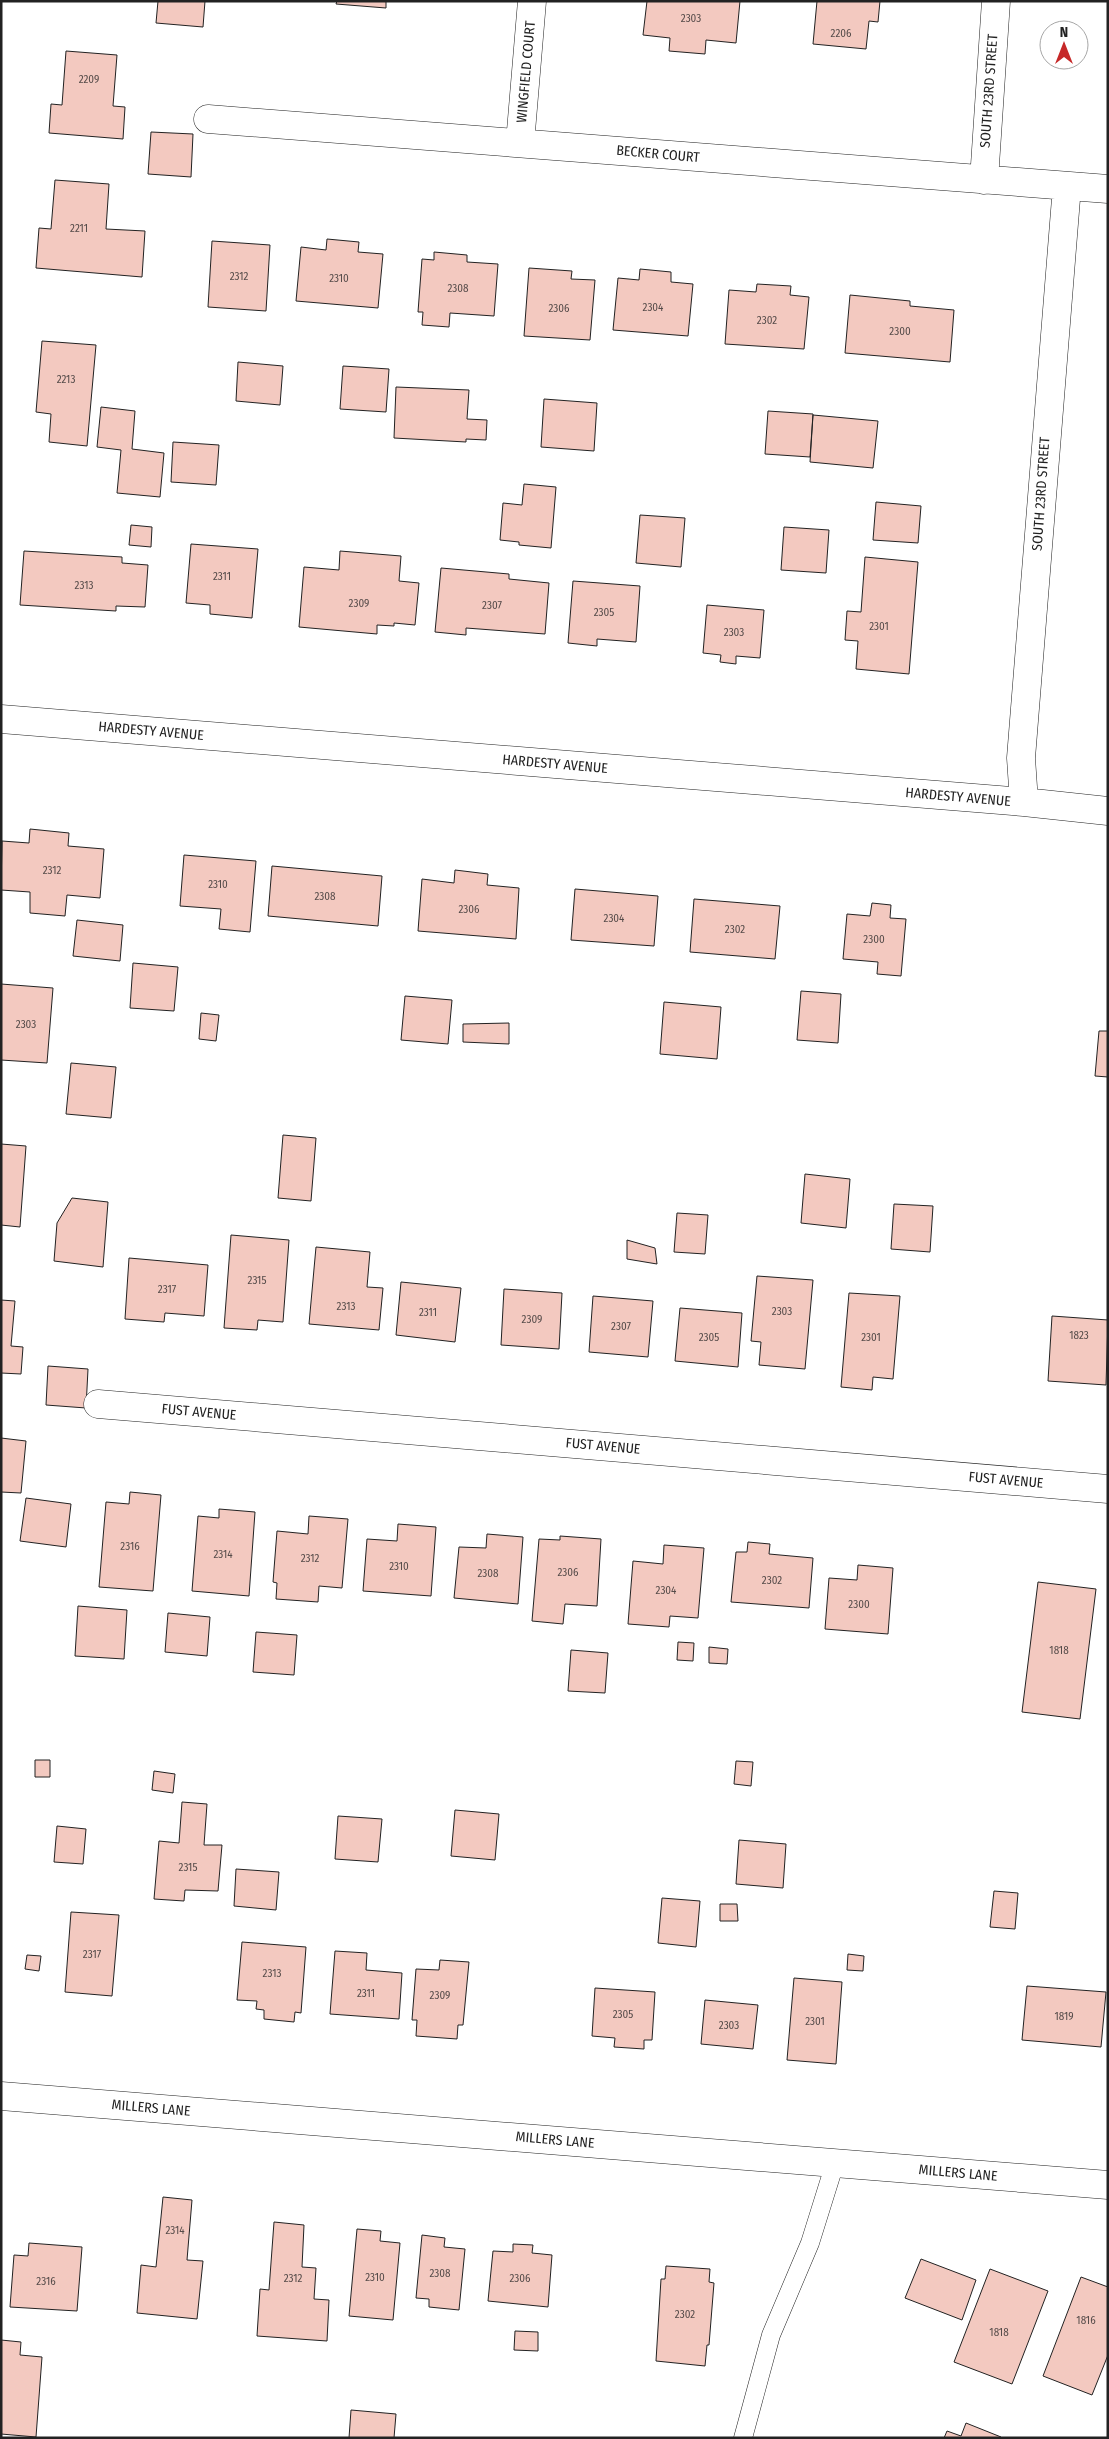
<svg xmlns="http://www.w3.org/2000/svg" width="1109" height="2439" font-family="'Fira Sans Condensed',sans-serif">
  <style>
    .building { fill: #f3c9c0; stroke: #222 }
    .lines { fill: none; stroke-linecap: round; stroke-linejoin: round }
    .service-casing { stroke: #222; stroke-width: 19 }
    .minor-casing { stroke: #222; stroke-width: 29 }
    .service { stroke: #fff; stroke-width: 18 }
    .minor { stroke: #fff; stroke-width: 28 }
    .labels { text-anchor: middle; dominant-baseline: central; stroke-width: 4; stroke-linejoin: round; paint-order: stroke }
    .number-label { font-size: 11px; fill: #564c4a }
    .street-label { font-size: 14px; fill: #222; stroke: #fff }
  </style>
  <rect width="100%" height="100%" fill="#fff"/>
  <path class="building" d="M 158,1 L 205,1 L 203,27 L 156,23 Z
    M 337,1 L 386,1 L 386,8 L 336,4 Z
    M 647,1 L 740,1 L 736,43 L 706,40 L 705,54 L 669,51 L 670,38 L 643,35 Z
    M 817,1 L 880,1 L 878,22 L 869,21 L 866,49 L 813,44 Z
    M 66,51 L 117,55 L 113,106 L 125,107 L 123,139 L 49,133 L 51,104 L 62,105 Z
    M 151,132 L 193,134 L 191,177 L 148,174 Z
    M 55,180 L 109,184 L 106,229 L 145,231 L 142,277 L 36,268 L 39,228 L 51,229 Z
    M 327,239 L 359,242 L 358,252 L 383,254 L 378,308 L 296,301 L 301,247 L 326,250 Z
    M 212,241 L 270,245 L 266,311 L 208,307 Z
    M 434,252 L 467,255 L 467,262 L 498,264 L 494,316 L 450,313 L 449,327 L 422,325 L 423,312 L 418,312 L 422,259 L 434,260 Z
    M 529,268 L 572,271 L 571,279 L 595,280 L 590,340 L 524,336 Z
    M 640,269 L 671,272 L 671,282 L 693,284 L 688,336 L 613,330 L 618,278 L 639,280 Z
    M 757,284 L 791,286 L 790,295 L 809,297 L 804,349 L 725,344 L 729,290 L 756,292 Z
    M 850,295 L 910,301 L 910,306 L 954,310 L 950,362 L 845,353 Z
    M 42,341 L 96,345 L 87,446 L 49,442 L 51,414 L 36,412 Z
    M 238,362 L 283,366 L 280,405 L 236,401 Z
    M 343,366 L 389,369 L 386,412 L 340,409 Z
    M 396,387 L 469,390 L 467,419 L 487,420 L 486,440 L 466,439 L 466,442 L 394,438 Z
    M 544,399 L 597,403 L 594,451 L 541,447 Z
    M 101,407 L 135,411 L 132,449 L 164,453 L 160,497 L 117,493 L 121,450 L 97,447 Z
    M 768,411 L 813,414 L 810,457 L 765,454 Z
    M 813,415 L 878,421 L 873,468 L 810,462 Z
    M 173,442 L 219,445 L 216,485 L 171,482 Z
    M 524,484 L 556,487 L 551,548 L 519,545 L 519,542 L 500,540 L 503,503 L 522,505 Z
    M 876,502 L 921,506 L 918,543 L 873,540 Z
    M 640,515 L 685,518 L 681,567 L 636,563 Z
    M 131,525 L 152,527 L 151,547 L 129,545 Z
    M 784,527 L 829,530 L 826,573 L 781,570 Z
    M 191,544 L 258,549 L 252,618 L 210,614 L 210,605 L 186,603 Z
    M 24,551 L 122,557 L 122,563 L 148,565 L 145,607 L 116,606 L 116,611 L 20,605 Z
    M 340,551 L 401,556 L 399,581 L 419,583 L 415,625 L 394,623 L 394,626 L 377,625 L 377,634 L 299,627 L 304,567 L 339,570 Z
    M 865,557 L 918,562 L 909,674 L 856,669 L 858,641 L 845,640 L 847,611 L 861,612 Z
    M 441,568 L 509,574 L 509,579 L 549,583 L 545,634 L 466,628 L 466,635 L 435,632 Z
    M 573,581 L 640,586 L 636,642 L 597,639 L 597,646 L 568,643 Z
    M 707,605 L 764,610 L 760,658 L 736,656 L 736,664 L 720,662 L 721,655 L 703,653 Z
    M 30,829 L 69,833 L 68,846 L 104,849 L 100,898 L 67,895 L 65,916 L 30,913 L 30,892 L 1,890 L 2,841 L 29,843 Z
    M 184,855 L 256,861 L 250,932 L 219,929 L 221,909 L 180,906 Z
    M 272,866 L 382,876 L 378,926 L 268,916 Z
    M 455,870 L 488,874 L 487,885 L 519,888 L 516,939 L 418,931 L 422,879 L 454,883 Z
    M 575,889 L 658,896 L 654,946 L 571,940 Z
    M 694,899 L 780,906 L 775,959 L 690,952 Z
    M 872,903 L 891,905 L 890,918 L 906,919 L 901,976 L 877,974 L 878,962 L 843,959 L 847,914 L 870,916 Z
    M 77,920 L 123,925 L 120,961 L 73,956 Z
    M 133,963 L 178,967 L 174,1011 L 130,1008 Z
    M 1,984 L 53,988 L 47,1063 L 1,1060 Z
    M 801,991 L 841,994 L 838,1043 L 797,1040 Z
    M 405,996 L 452,1000 L 448,1044 L 401,1040 Z
    M 664,1002 L 721,1007 L 717,1059 L 660,1054 Z
    M 201,1013 L 219,1015 L 216,1041 L 199,1039 Z
    M 509,1023 L 509,1044 L 463,1042 L 463,1024 Z
    M 1099,1031 L 1108,1031 L 1108,1077 L 1095,1076 Z
    M 71,1063 L 116,1067 L 111,1118 L 66,1114 Z
    M 283,1135 L 316,1138 L 311,1201 L 278,1198 Z
    M 1,1144 L 26,1146 L 20,1227 L 1,1225 Z
    M 805,1174 L 850,1179 L 846,1228 L 801,1223 Z
    M 72,1198 L 108,1202 L 103,1267 L 54,1261 L 57,1223 Z
    M 894,1204 L 933,1206 L 930,1252 L 891,1249 Z
    M 677,1213 L 708,1215 L 705,1254 L 674,1252 Z
    M 231,1235 L 289,1240 L 283,1322 L 258,1320 L 257,1330 L 224,1328 Z
    M 627,1240 L 655,1248 L 657,1264 L 627,1259 Z
    M 316,1247 L 370,1252 L 367,1287 L 383,1288 L 379,1330 L 309,1324 Z
    M 129,1258 L 208,1265 L 204,1316 L 165,1313 L 164,1322 L 125,1319 Z
    M 757,1276 L 813,1280 L 805,1369 L 759,1365 L 761,1342 L 751,1341 Z
    M 401,1282 L 461,1288 L 455,1342 L 396,1335 Z
    M 504,1289 L 562,1293 L 559,1349 L 501,1345 Z
    M 849,1293 L 900,1296 L 893,1379 L 873,1377 L 872,1390 L 841,1387 Z
    M 593,1296 L 653,1301 L 648,1357 L 589,1352 Z
    M 1,1300 L 15,1301 L 11,1346 L 23,1347 L 21,1374 L 1,1373 Z
    M 680,1308 L 742,1313 L 738,1367 L 675,1361 Z
    M 1052,1316 L 1108,1320 L 1106,1385 L 1048,1381 Z
    M 48,1366 L 88,1369 L 86,1408 L 46,1405 Z
    M 1,1438 L 26,1441 L 21,1493 L 1,1492 Z
    M 130,1492 L 161,1495 L 153,1591 L 99,1587 L 106,1502 L 129,1504 Z
    M 26,1498 L 71,1504 L 66,1547 L 20,1541 Z
    M 219,1509 L 255,1512 L 249,1596 L 192,1591 L 198,1516 L 219,1518 Z
    M 309,1516 L 348,1519 L 342,1588 L 319,1586 L 318,1602 L 276,1599 L 277,1583 L 273,1582 L 277,1531 L 308,1534 Z
    M 398,1524 L 436,1527 L 431,1596 L 363,1591 L 367,1539 L 397,1541 Z
    M 487,1534 L 523,1537 L 518,1604 L 454,1598 L 459,1547 L 486,1548 Z
    M 560,1536 L 601,1539 L 597,1606 L 565,1604 L 563,1624 L 532,1621 L 539,1539 L 560,1540 Z
    M 748,1542 L 770,1544 L 769,1554 L 813,1558 L 809,1608 L 731,1602 L 736,1552 L 747,1552 Z
    M 664,1545 L 704,1548 L 698,1618 L 670,1616 L 669,1627 L 628,1624 L 633,1561 L 663,1564 Z
    M 858,1565 L 893,1568 L 888,1634 L 825,1629 L 829,1578 L 857,1580 Z
    M 1038,1582 L 1096,1589 L 1080,1719 L 1022,1712 Z
    M 78,1606 L 127,1610 L 124,1659 L 75,1656 Z
    M 168,1613 L 210,1617 L 207,1656 L 165,1652 Z
    M 256,1632 L 297,1635 L 294,1675 L 253,1672 Z
    M 678,1642 L 694,1643 L 693,1661 L 677,1660 Z
    M 709,1647 L 728,1649 L 727,1664 L 709,1663 Z
    M 571,1650 L 608,1653 L 605,1693 L 568,1691 Z
    M 35,1760 L 50,1760 L 50,1777 L 35,1777 Z
    M 736,1761 L 753,1762 L 751,1786 L 734,1784 Z
    M 154,1771 L 175,1774 L 173,1793 L 152,1790 Z
    M 182,1802 L 207,1804 L 204,1845 L 222,1845 L 218,1891 L 185,1890 L 184,1901 L 154,1899 L 159,1841 L 179,1843 Z
    M 455,1810 L 499,1814 L 495,1860 L 451,1856 Z
    M 338,1816 L 382,1819 L 378,1862 L 335,1859 Z
    M 57,1826 L 86,1829 L 83,1864 L 54,1862 Z
    M 739,1840 L 786,1844 L 783,1888 L 736,1884 Z
    M 236,1869 L 279,1872 L 276,1910 L 234,1906 Z
    M 994,1891 L 1018,1893 L 1015,1929 L 990,1927 Z
    M 662,1898 L 700,1901 L 696,1947 L 658,1943 Z
    M 720,1904 L 737,1904 L 738,1921 L 720,1921 Z
    M 71,1912 L 119,1915 L 112,1996 L 65,1992 Z
    M 242,1942 L 306,1947 L 301,2013 L 295,2012 L 294,2022 L 264,2019 L 264,2010 L 256,2009 L 257,2001 L 237,2000 Z
    M 335,1951 L 367,1953 L 366,1970 L 402,1973 L 399,2019 L 330,2014 Z
    M 848,1954 L 864,1956 L 863,1971 L 847,1970 Z
    M 27,1955 L 41,1956 L 39,1971 L 25,1969 Z
    M 440,1960 L 469,1962 L 463,2025 L 458,2025 L 457,2039 L 416,2036 L 417,2020 L 412,2020 L 416,1969 L 439,1970 Z
    M 794,1978 L 842,1982 L 836,2064 L 787,2060 Z
    M 1027,1986 L 1106,1992 L 1101,2047 L 1022,2040 Z
    M 595,1988 L 655,1992 L 652,2040 L 644,2040 L 644,2049 L 614,2047 L 615,2038 L 592,2036 Z
    M 705,2000 L 758,2005 L 753,2049 L 701,2044 Z
    M 163,2197 L 192,2200 L 187,2260 L 203,2261 L 197,2319 L 137,2313 L 141,2265 L 156,2267 Z
    M 274,2222 L 304,2225 L 302,2267 L 316,2268 L 314,2299 L 329,2300 L 327,2341 L 257,2336 L 260,2289 L 269,2290 Z
    M 357,2229 L 381,2231 L 380,2241 L 400,2243 L 393,2320 L 349,2316 Z
    M 422,2235 L 445,2238 L 444,2247 L 465,2249 L 459,2310 L 429,2307 L 429,2299 L 416,2298 Z
    M 29,2243 L 82,2247 L 77,2311 L 10,2307 L 14,2255 L 28,2256 Z
    M 513,2244 L 533,2245 L 532,2253 L 552,2255 L 548,2307 L 488,2301 L 493,2251 L 513,2252 Z
    M 921,2259 L 976,2280 L 962,2320 L 905,2298 Z
    M 666,2266 L 710,2269 L 709,2282 L 714,2283 L 709,2345 L 707,2345 L 705,2366 L 656,2361 L 661,2279 L 665,2279 Z
    M 990,2269 L 1048,2291 L 1012,2384 L 954,2362 Z
    M 1081,2277 L 1108,2287 L 1108,2355 L 1092,2395 L 1043,2376 Z
    M 515,2331 L 538,2332 L 538,2351 L 514,2350 Z
    M 1,2340 L 21,2342 L 20,2355 L 42,2357 L 36,2437 L 1,2434 Z
    M 351,2410 L 396,2414 L 394,2438 L 349,2438 Z
    M 966,2423 L 1001,2437 L 1001,2438 L 944,2438 L 947,2431 L 961,2436 Z"/>
  <g class="lines">
    <defs>
      <path id="service" d="M 743,2438 L 771,2335 L 810,2243 L 835,2163"/>
      <path id="minor" d="M 208,119 L 1108,189
        M 520,143 L 532,1
        M 984,180 L 996,1
        M 1,719 L 1024,802 L 1108,811
        M 1024,802 L 1021,758 L 1067,186
        M 98,1404 L 1108,1489
        M 1,2096 L 1108,2185"/>
    </defs>
    <use href="#service" class="service-casing"/>
    <use href="#minor" class="minor-casing"/>
    <use href="#service" class="service"/>
    <use href="#minor" class="minor"/>
  </g>
  <g class="labels">
    <g class="number-label">
      <text x="691" y="18">2303</text>
      <text x="841" y="33">2206</text>
      <text x="89" y="79">2209</text>
      <text x="79" y="228">2211</text>
      <text x="239" y="276">2312</text>
      <text x="339" y="278">2310</text>
      <text x="458" y="288">2308</text>
      <text x="653" y="307">2304</text>
      <text x="559" y="308">2306</text>
      <text x="767" y="320">2302</text>
      <text x="900" y="331">2300</text>
      <text x="66" y="379">2213</text>
      <text x="222" y="576">2311</text>
      <text x="84" y="585">2313</text>
      <text x="359" y="603">2309</text>
      <text x="492" y="605">2307</text>
      <text x="604" y="612">2305</text>
      <text x="879" y="626">2301</text>
      <text x="734" y="632">2303</text>
      <text x="52" y="870">2312</text>
      <text x="218" y="884">2310</text>
      <text x="325" y="896">2308</text>
      <text x="469" y="909">2306</text>
      <text x="614" y="918">2304</text>
      <text x="735" y="929">2302</text>
      <text x="874" y="939">2300</text>
      <text x="26" y="1024">2303</text>
      <text x="257" y="1280">2315</text>
      <text x="167" y="1289">2317</text>
      <text x="346" y="1306">2313</text>
      <text x="782" y="1311">2303</text>
      <text x="428" y="1312">2311</text>
      <text x="532" y="1319">2309</text>
      <text x="621" y="1326">2307</text>
      <text x="1079" y="1335">1823</text>
      <text x="709" y="1337">2305</text>
      <text x="871" y="1337">2301</text>
      <text x="130" y="1546">2316</text>
      <text x="223" y="1554">2314</text>
      <text x="310" y="1558">2312</text>
      <text x="399" y="1566">2310</text>
      <text x="568" y="1572">2306</text>
      <text x="488" y="1573">2308</text>
      <text x="772" y="1580">2302</text>
      <text x="666" y="1590">2304</text>
      <text x="859" y="1604">2300</text>
      <text x="1059" y="1650">1818</text>
      <text x="188" y="1867">2315</text>
      <text x="92" y="1954">2317</text>
      <text x="272" y="1973">2313</text>
      <text x="366" y="1993">2311</text>
      <text x="440" y="1995">2309</text>
      <text x="623" y="2014">2305</text>
      <text x="1064" y="2016">1819</text>
      <text x="815" y="2021">2301</text>
      <text x="729" y="2025">2303</text>
      <text x="175" y="2230">2314</text>
      <text x="440" y="2273">2308</text>
      <text x="375" y="2277">2310</text>
      <text x="293" y="2278">2312</text>
      <text x="520" y="2278">2306</text>
      <text x="46" y="2281">2316</text>
      <text x="685" y="2314">2302</text>
      <text x="1086" y="2320">1816</text>
      <text x="999" y="2332">1818</text>
    </g>
    <g class="street-label">
      <text transform="translate(526 72) rotate(-85)">WINGFIELD COURT</text>
      <text transform="translate(989 91) rotate(-86)">SOUTH 23RD STREET</text>
      <text transform="translate(658 154) rotate(5)">BECKER COURT</text>
      <text transform="translate(1041 494) rotate(-86)">SOUTH 23RD STREET</text>
      <text transform="translate(151 731) rotate(5)">HARDESTY AVENUE</text>
      <text transform="translate(555 764) rotate(5)">HARDESTY AVENUE</text>
      <text transform="translate(958 797) rotate(5)">HARDESTY AVENUE</text>
      <text transform="translate(199 1412) rotate(5)">FUST AVENUE</text>
      <text transform="translate(603 1446) rotate(5)">FUST AVENUE</text>
      <text transform="translate(1006 1480) rotate(5)">FUST AVENUE</text>
      <text transform="translate(151 2108) rotate(5)">MILLERS LANE</text>
      <text transform="translate(555 2140) rotate(5)">MILLERS LANE</text>
      <text transform="translate(958 2173) rotate(5)">MILLERS LANE</text>
    </g>
  </g>
  <rect width="1109" height="2439" fill="none" stroke="#222222" stroke-width="5"/>
  <g transform="translate(1064 45)"><circle r="24" fill="#ffffff" stroke="#a7a7a7"/>
  <path d="M0-4L9 19L0 12L-9 19Z" fill="#c62828"/>
  <text y="-8" font-size="14" font-weight="bold" text-anchor="middle" fill="#222222">N</text>
  </g>
</svg>
